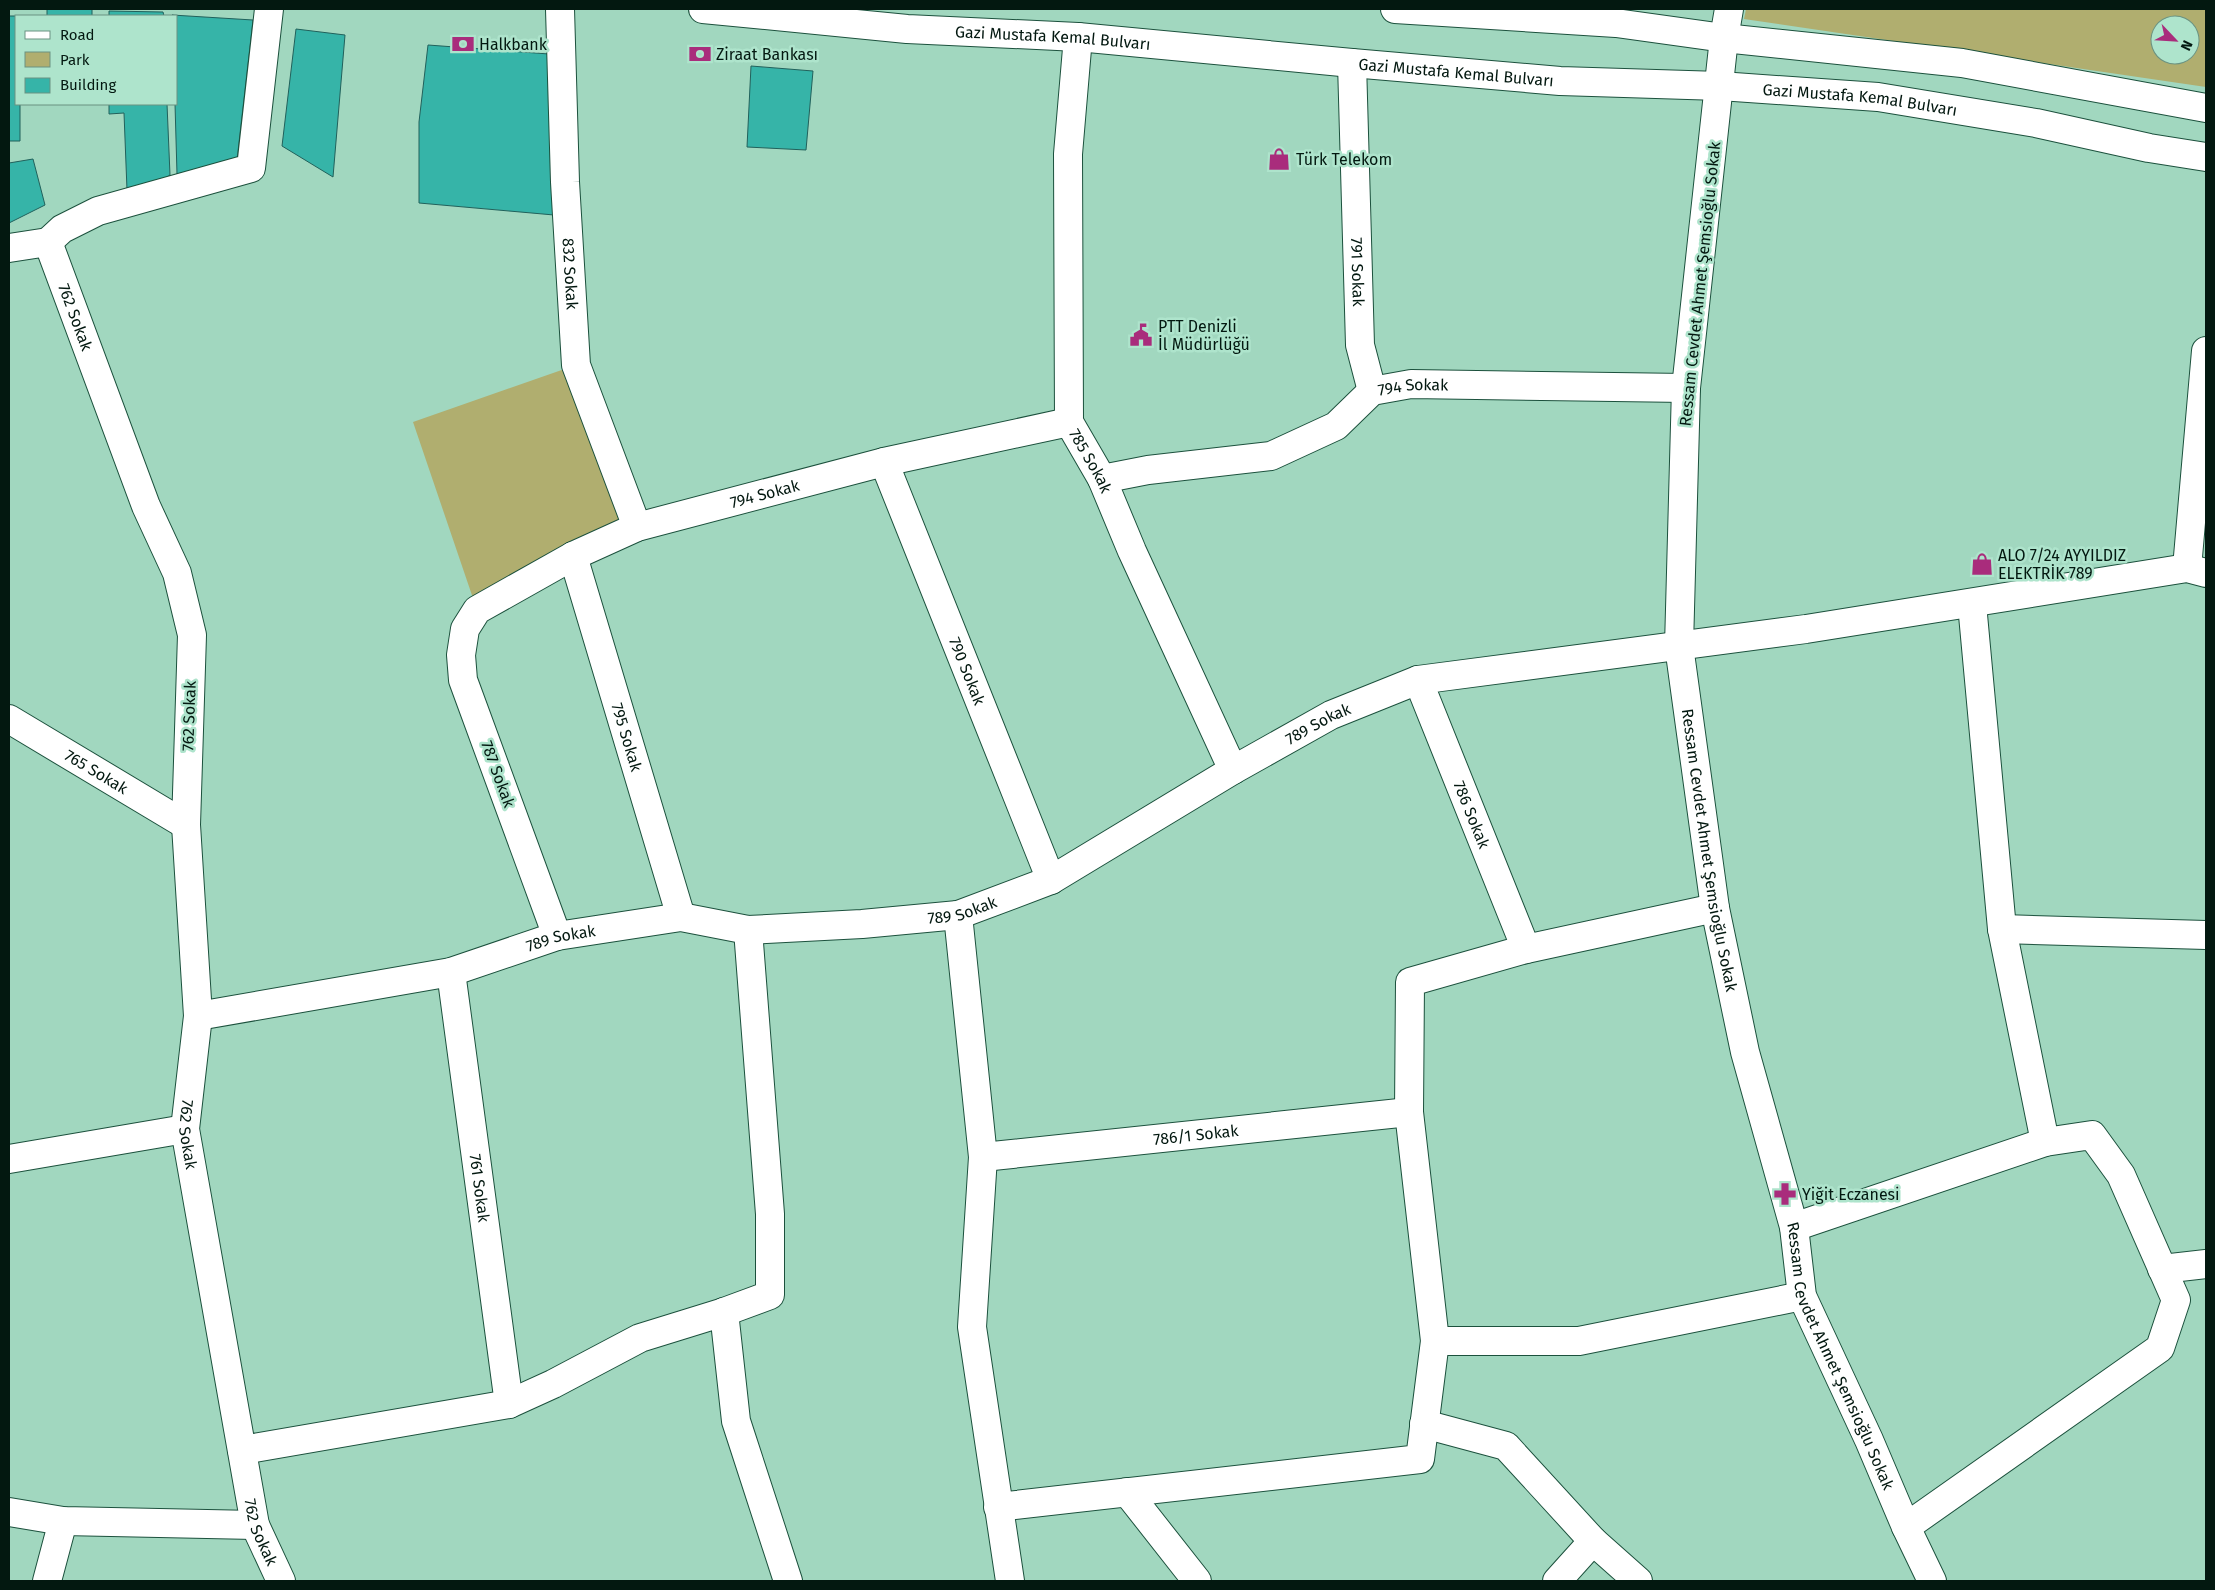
<svg xmlns="http://www.w3.org/2000/svg" width="2215" height="1590" font-family="'Fira Sans',sans-serif">
  <style>
    .green { fill: #b0ae6f; fill-rule: evenodd }
    .building { fill: #36b4a8; stroke: #21615b }
    .lines { fill: none; stroke-linecap: round; stroke-linejoin: round }
    .minor-casing { stroke: #1c513d; stroke-width: 30 }
    .minor { stroke: #fff; stroke-width: 28 }
    .labels { text-anchor: middle; dominant-baseline: central; stroke-width: 5; stroke-linejoin: round; paint-order: stroke }
    .street-label { font-size: 16px; fill: #031810; stroke: #aee4cc }
    .poi-label { font-size: 16px; fill: #031810; stroke: #aee4cc; text-anchor: start }
  </style>
  <rect width="100%" height="100%" fill="#a1d7bf"/>
  <path class="green" d="M 1746,9 L 2206,9 L 2206,87 L 1744,19 ZM 2160,25 L 2190,25 L 2190,55 L 2160,55 Z
    M 576,365 L 637,527 L 477,610 L 413,422 Z"/>
  <path class="building" d="M 47,9 L 92,9 L 92,16 L 47,16 Z
    M 109,11 L 163,12 L 164,16 L 109,16 Z
    M 172,15 L 253,20 L 237,160 L 177,174 L 175,104 L 176,16 Z
    M 9,16 L 16,16 L 16,104 L 20,104 L 20,141 L 9,141 Z
    M 296,29 L 345,35 L 333,177 L 282,146 Z
    M 428,45 L 549,54 L 554,215 L 419,203 L 419,122 Z
    M 751,66 L 813,71 L 806,150 L 747,147 Z
    M 109,104 L 167,104 L 170,175 L 148,190 L 127,190 L 124,113 L 109,114 Z
    M 33,159 L 45,205 L 9,223 L 9,163 Z"/>
  <g class="lines">
    <defs>
      <g id="minor">
        <path id="s1" d="M 560,9 L 565,182 L 576,365 L 637,527"/>
        <path id="s2" d="M 703,9 L 907,29 L 1078,37 L 1352,63 L 1560,81 L 1720,86 L 1878,97 L 2036,123 L 2149,148 L 2206,157"/>
        <path d="M 1395,9 L 1616,23 L 1724,38 L 1962,63 L 2206,108"/>
        <path id="s3" d="M 1729,9 L 1724,38 L 1686,388 L 1679,646 L 1715,908 L 1745,1052 L 1794,1227 L 1802,1296 L 1869,1440 L 1906,1527 L 1932,1581"/>
        <path id="s4" d="M 1078,37 L 1068,154 L 1069,422 L 1102,479 L 1132,551 L 1233,770"/>
        <path id="s5" d="M 1352,63 L 1360,345 L 1372,391"/>
        <path id="s6" d="M 48,242 L 146,506 L 177,573 L 192,635 L 186,825 L 198,1016 L 185,1129 L 255,1525 L 281,1581"/>
        <path d="M 48,242 L 62,229 L 98,211 L 251,168 L 269,9"/>
        <path d="M 9,248 L 48,242"/>
        <path id="s7" d="M 884,462 L 1051,880"/>
        <path id="s8" d="M 1102,479 L 1148,470 L 1271,456 L 1336,426 L 1372,391 L 1411,384 L 1686,388"/>
        <path id="s9" d="M 573,556 L 681,917"/>
        <path d="M 2187,568 L 2206,351"/>
        <path d="M 1972,604 L 2002,929 L 2045,1142"/>
        <path id="s10" d="M 1418,680 L 1526,949"/>
        <path id="s11" d="M 9,719 L 186,825"/>
        <path d="M 958,915 L 983,1157 L 972,1327 L 1010,1581"/>
        <path d="M 2002,929 L 2206,935"/>
        <path id="s12" d="M 557,936 L 463,680 L 461,655 L 465,629 L 477,610 L 573,556 L 637,527 L 884,462 L 1069,422"/>
        <path id="s13" d="M 451,972 L 509,1404"/>
        <path id="s14" d="M 198,1016 L 451,972 L 557,936 L 681,917 L 748,930 L 862,924 L 958,915 L 1051,880 L 1233,770 L 1331,715 L 1418,680 L 1806,629 L 2187,568 L 2206,573"/>
        <path id="s15" d="M 983,1157 L 1409,1112"/>
        <path d="M 9,1159 L 185,1129"/>
        <path d="M 1794,1227 L 2045,1142 L 2092,1135 L 2121,1175 L 2176,1300 L 2160,1348 L 1906,1527"/>
        <path d="M 2162,1269 L 2206,1264"/>
        <path d="M 724,1312 L 736,1421 L 788,1581"/>
        <path d="M 1435,1341 L 1579,1341 L 1802,1296"/>
        <path d="M 1424,1424 L 1506,1446 L 1593,1541 L 1638,1581"/>
        <path d="M 242,1450 L 509,1404 L 553,1384 L 640,1338 L 724,1312 L 770,1295 L 770,1214 L 748,930"/>
        <path d="M 1127,1492 L 1197,1581"/>
        <path d="M 998,1507 L 1420,1459 L 1435,1341 L 1409,1112 L 1410,982 L 1526,949 L 1715,908"/>
        <path d="M 9,1512 L 63,1521 L 255,1525"/>
        <path d="M 47,1581 L 63,1521"/>
        <path d="M 1557,1581 L 1593,1541"/>
      </g>
    </defs>
    <use href="#minor" class="minor-casing"/>
    <use href="#minor" class="minor"/>
  </g>
  <defs>
    <symbol id="bank-bare" viewBox="-9 -9 18 18"><path d="M-6-4H6V4H-6ZM0-2.3a2.3 2.3 0 1 0 0 4.6a2.3 2.3 0 1 0 0-4.6Z" fill="#a92c7c" stroke="#aee4cc" stroke-width="2.5" paint-order="stroke"/></symbol>
    <symbol id="shop-bare" viewBox="-9 -9 18 18"><path d="M-5-2.5h2.3a2.7 3.5 0 0 1 5.4 0H5L5.5 6h-11ZM-1.5-2.5h3a1.5 2.3 0 0 0-3 0Z" fill="#a92c7c" stroke="#aee4cc" stroke-width="2.5" paint-order="stroke"/></symbol>
    <symbol id="civic-bare" viewBox="-9 -9 18 18"><path d="M-.6-6.5H3V-4.5H.6V-3L4-1V1h2V6H-6V1h2V-1L-.6-3ZM-1.2 2.5V6h2.4V2.5Z" fill="#a92c7c" stroke="#aee4cc" stroke-width="2.5" paint-order="stroke"/></symbol>
    <symbol id="pharmacy-bare" viewBox="-9 -9 18 18"><path d="M-2-6h4v4h4v4h-4v4h-4v-4h-4v-4h4Z" fill="#a92c7c" stroke="#aee4cc" stroke-width="2.5" paint-order="stroke"/></symbol>
  </defs>
  <g fill-rule="evenodd">
    <use href="#bank-bare" x="447" y="28" width="32" height="32"/>
    <use href="#bank-bare" x="684" y="38" width="32" height="32"/>
    <use href="#shop-bare" x="1263" y="143" width="32" height="32"/>
    <use href="#civic-bare" x="1125" y="319" width="32" height="32"/>
    <use href="#shop-bare" x="1966" y="548" width="32" height="32"/>
    <use href="#pharmacy-bare" x="1769" y="1178" width="32" height="32"/>
  </g>
  <g class="labels">
    <g class="street-label">
      <text stroke="none"><textPath href="#s2" startOffset="351">Gazi Mustafa Kemal Bulvarı</textPath></text>
      <text stroke="none"><textPath href="#s2" startOffset="756">Gazi Mustafa Kemal Bulvarı</textPath></text>
      <text stroke="none"><textPath href="#s2" startOffset="1161">Gazi Mustafa Kemal Bulvarı</textPath></text>
      <text stroke="none"><textPath href="#s5" startOffset="209">791 Sokak</textPath></text>
      <text stroke="none"><textPath href="#s1" startOffset="265">832 Sokak</textPath></text>
      <text transform="translate(1700 284) rotate(-84)">Ressam Cevdet Ahmet Şemsioğlu Sokak</text>
      <text stroke="none"><textPath href="#s6" startOffset="80">762 Sokak</textPath></text>
      <text stroke="none"><textPath href="#s8" startOffset="334">794 Sokak</textPath></text>
      <text stroke="none"><textPath href="#s4" startOffset="430">785 Sokak</textPath></text>
      <text stroke="none"><textPath href="#s12" startOffset="659">794 Sokak</textPath></text>
      <text stroke="none"><textPath href="#s7" startOffset="225">790 Sokak</textPath></text>
      <text transform="translate(189 716) rotate(-88)">762 Sokak</text>
      <text stroke="none"><textPath href="#s14" startOffset="1182">789 Sokak</textPath></text>
      <text stroke="none"><textPath href="#s9" startOffset="189">795 Sokak</textPath></text>
      <text stroke="none"><textPath href="#s11" startOffset="102">765 Sokak</textPath></text>
      <text transform="translate(498 774) rotate(70)">787 Sokak</text>
      <text stroke="none"><textPath href="#s10" startOffset="145">786 Sokak</textPath></text>
      <text stroke="none"><textPath href="#s3" startOffset="846">Ressam Cevdet Ahmet Şemsioğlu Sokak</textPath></text>
      <text stroke="none"><textPath href="#s14" startOffset="778">789 Sokak</textPath></text>
      <text stroke="none"><textPath href="#s14" startOffset="372">789 Sokak</textPath></text>
      <text stroke="none"><textPath href="#s6" startOffset="920">762 Sokak</textPath></text>
      <text stroke="none"><textPath href="#s15" startOffset="214">786/1 Sokak</textPath></text>
      <text stroke="none"><textPath href="#s13" startOffset="218">761 Sokak</textPath></text>
      <text stroke="none"><textPath href="#s3" startOffset="1371">Ressam Cevdet Ahmet Şemsioğlu Sokak</textPath></text>
      <text stroke="none"><textPath href="#s6" startOffset="1325">762 Sokak</textPath></text>
    </g>
    <g class="poi-label">
      <text x="479" y="44">Halkbank</text>
      <text x="716" y="54">Ziraat Bankası</text>
      <text x="1296" y="159">Türk Telekom</text>
      <text x="1158" y="326">PTT Denizli<tspan x="1158" dy="18">İl Müdürlüğü</tspan></text>
      <text x="1998" y="555">ALO 7/24 AYYILDIZ<tspan x="1998" dy="18">ELEKTRİK 789</tspan></text>
      <text x="1802" y="1194">Yiğit Eczanesi</text>
    </g>
  </g>
  <rect width="2215" height="1590" fill="none" stroke="#031810" stroke-width="20"/>
  <rect x="15" y="15" width="162" height="90" fill="#aee4cc" stroke="#6a9281"/>
  <rect x="25" y="31" width="25" height="8" fill="#ffffff" stroke="#6a9281"/>
  <text x="60" y="40" font-size="15" fill="#031810">Road</text>
  <rect x="25" y="52" width="25" height="15" fill="#b0ae6f" stroke="#6a9281"/>
  <text x="60" y="65" font-size="15" fill="#031810">Park</text>
  <rect x="25" y="78" width="25" height="15" fill="#36b4a8" stroke="#6a9281"/>
  <text x="60" y="90" font-size="15" fill="#031810">Building</text>
  <g transform="translate(2175 40) rotate(115)"><circle r="24" fill="#aee4cc" stroke="#6a9281"/>
  <path d="M0-4L9 19L0 12L-9 19Z" fill="#a92c7c"/>
  <text y="-8" font-size="14" font-weight="bold" text-anchor="middle" fill="#031810">N</text>
  </g>
</svg>
